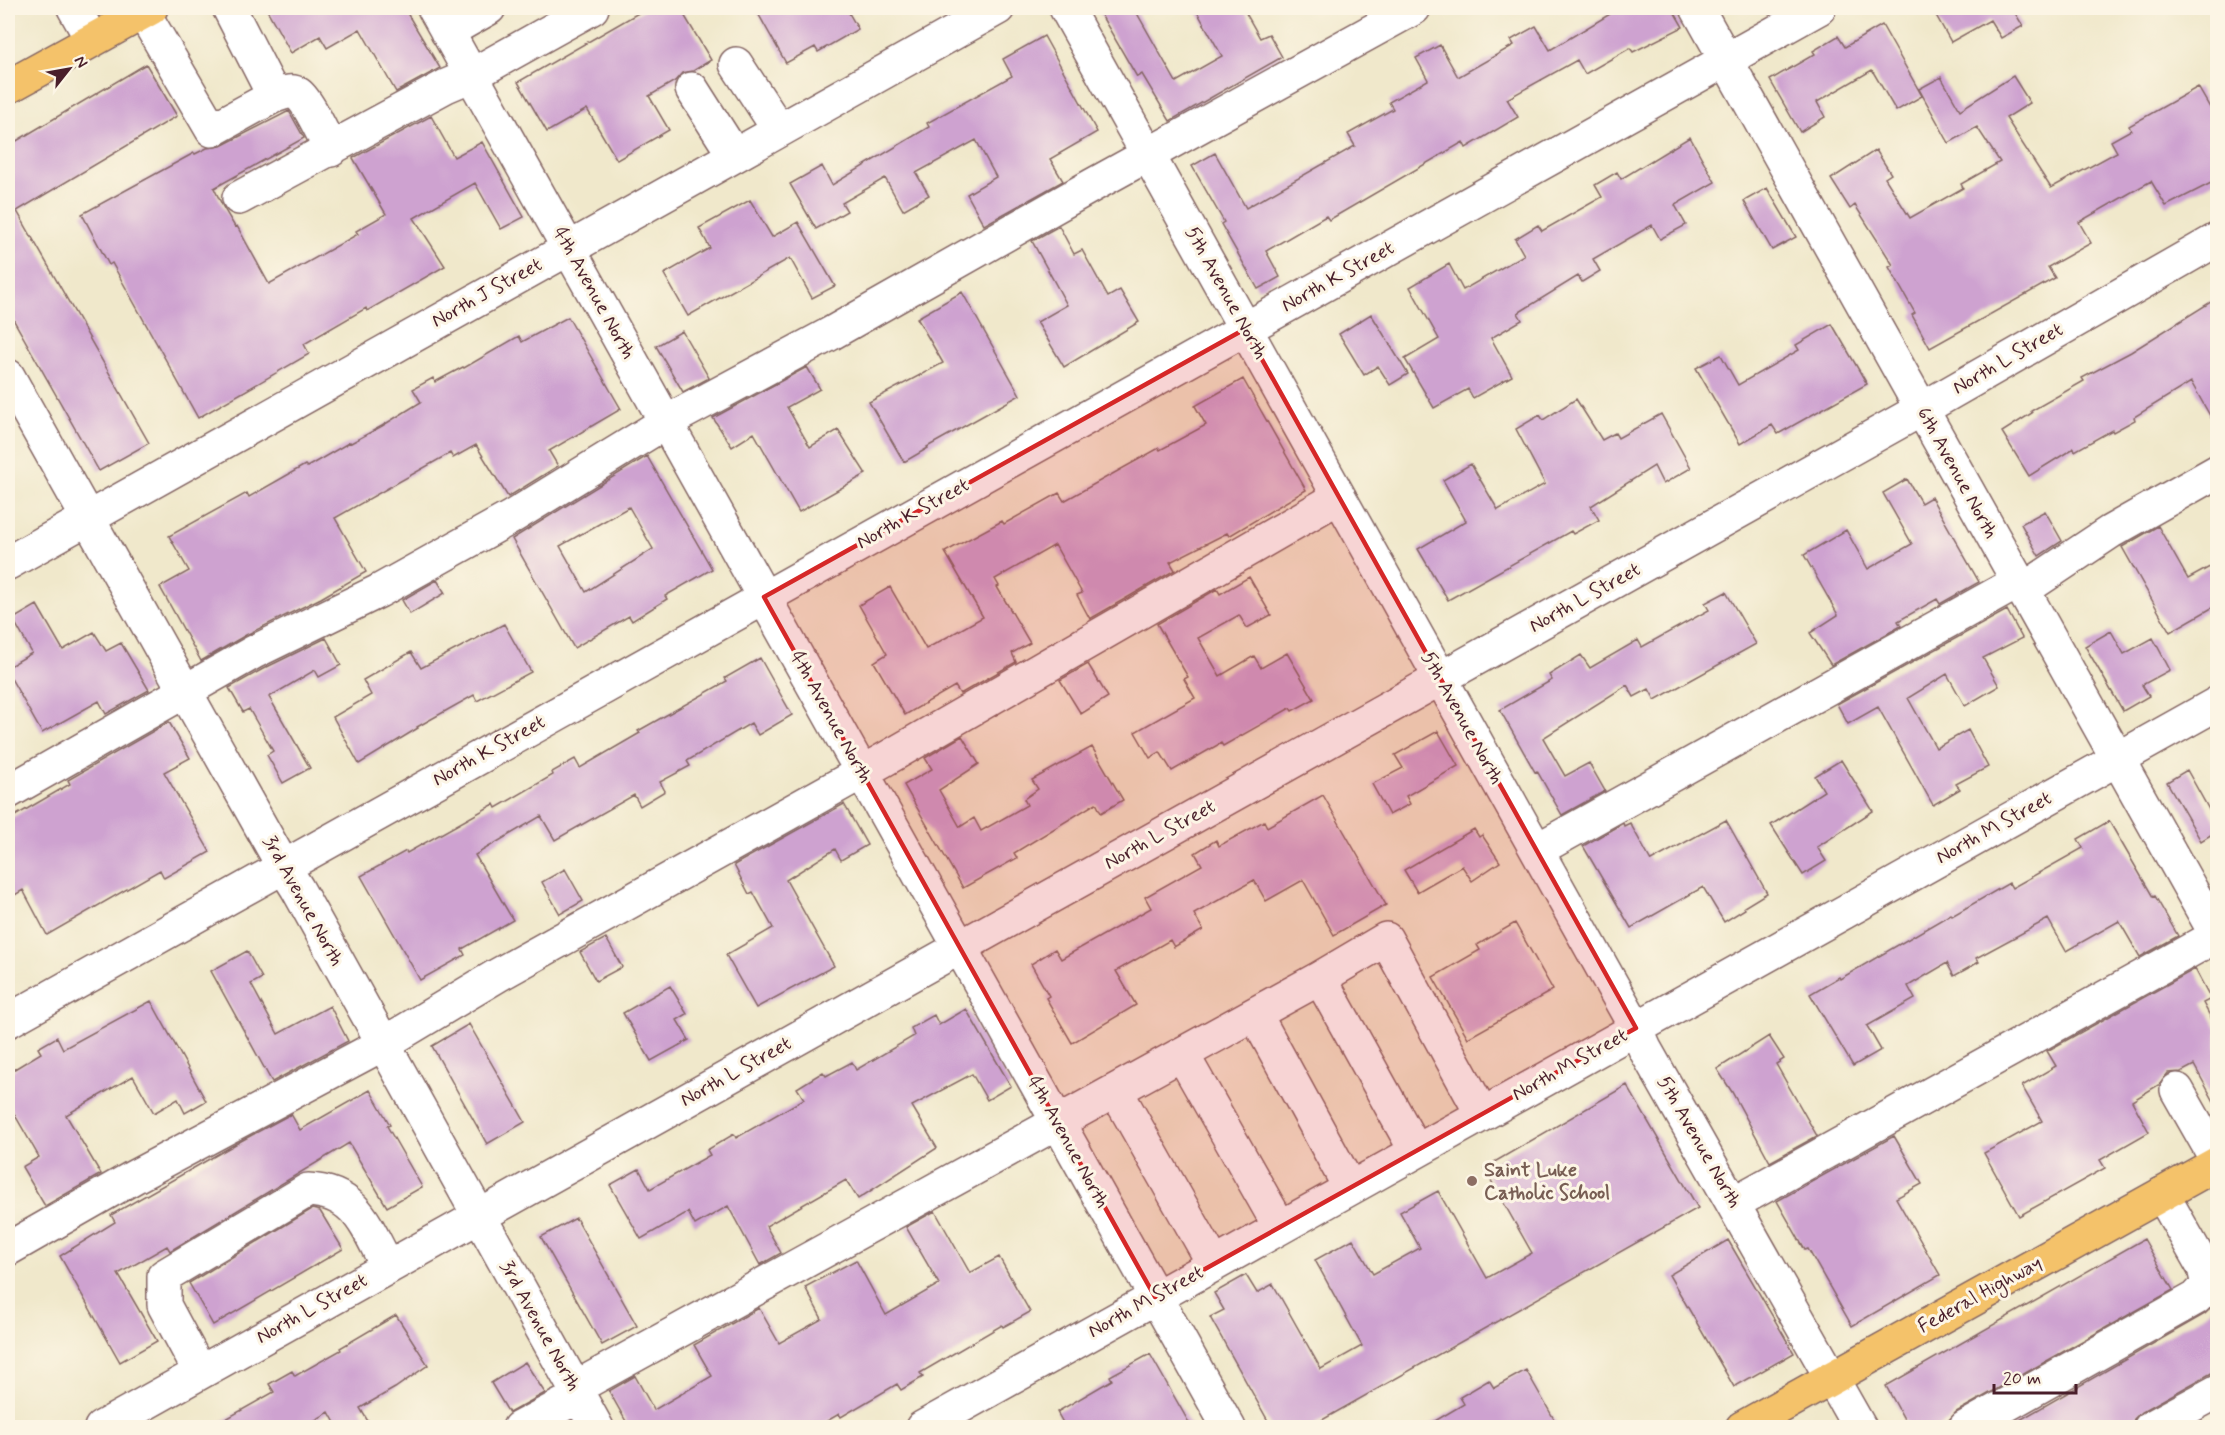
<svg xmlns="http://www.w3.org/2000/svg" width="2225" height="1435" font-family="Mynerve,sans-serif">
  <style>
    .building { fill: #cea2d0; fill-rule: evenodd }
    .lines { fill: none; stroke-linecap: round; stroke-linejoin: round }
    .minor-casing { stroke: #846563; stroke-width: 36 }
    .major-casing { stroke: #846563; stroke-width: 36 }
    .minor { stroke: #fff; stroke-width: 33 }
    .major { stroke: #f4c26a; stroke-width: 33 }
    .marked { fill: #d62828; fill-opacity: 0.2; stroke: #d62828; stroke-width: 4.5; stroke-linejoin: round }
    .education-dot { fill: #8d6e63; stroke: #fcf5e5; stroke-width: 2 }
    .labels { text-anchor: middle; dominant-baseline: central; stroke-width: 6; stroke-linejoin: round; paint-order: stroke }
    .street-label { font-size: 20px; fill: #4a1f2b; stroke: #fcf5e5 }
    .education-label { font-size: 20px; font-weight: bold; fill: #785e54; stroke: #fcf5e5; text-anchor: start }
  </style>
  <rect width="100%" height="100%" fill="#fcf5e5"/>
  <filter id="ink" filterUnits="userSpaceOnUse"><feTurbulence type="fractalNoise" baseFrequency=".0167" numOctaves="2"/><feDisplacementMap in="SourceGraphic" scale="12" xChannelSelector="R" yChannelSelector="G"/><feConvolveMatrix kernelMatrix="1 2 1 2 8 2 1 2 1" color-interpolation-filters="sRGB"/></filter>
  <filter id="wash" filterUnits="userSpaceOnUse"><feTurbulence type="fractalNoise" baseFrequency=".008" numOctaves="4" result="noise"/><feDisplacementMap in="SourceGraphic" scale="24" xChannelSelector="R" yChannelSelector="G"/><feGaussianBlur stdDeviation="1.35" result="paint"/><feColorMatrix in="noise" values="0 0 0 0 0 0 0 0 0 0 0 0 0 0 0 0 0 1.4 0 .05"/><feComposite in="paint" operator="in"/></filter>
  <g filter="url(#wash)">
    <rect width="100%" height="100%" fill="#f0e8cb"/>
    <g id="blocks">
      <path class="building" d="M 266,8 L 404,8 L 440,68 L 396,92 L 360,29 L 327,48 L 320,36 L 291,53 Z
        M 647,8 L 680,8 L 711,60 L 693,71 L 682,73 L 675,81 L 649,96 L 669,130 L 617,160 L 587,109 L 547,132 L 518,82 Z
        M 755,8 L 846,8 L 858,29 L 818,52 L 815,47 L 786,63 Z
        M 1097,8 L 1134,8 L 1176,82 L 1222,56 L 1195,8 L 1243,8 L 1260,38 L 1269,34 L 1282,57 L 1170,121 L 1142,74 L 1137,77 Z
        M 1620,8 L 1672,8 L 1683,27 L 1633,52 L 1630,48 L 1585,74 L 1577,60 L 1507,99 L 1518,117 L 1466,148 L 1463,142 L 1329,220 L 1326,216 L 1266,251 L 1280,277 L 1258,289 L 1221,224 L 1224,222 L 1192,166 L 1215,153 L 1246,208 L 1355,146 L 1348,134 L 1393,109 L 1389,102 L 1428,80 L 1416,58 L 1440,45 L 1458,77 L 1514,45 L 1511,40 L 1536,26 L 1550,50 Z
        M 1932,8 L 2012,8 L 2023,26 L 2001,38 L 1990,20 L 1951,42 Z
        M 1882,25 L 1922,96 L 1896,111 L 1872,70 L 1817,102 L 1825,117 L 1800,132 L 1770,80 L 1815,54 L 1813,51 L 1838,36 L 1845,47 Z
        M 1044,36 L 1097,132 L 1050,159 L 1063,181 L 984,225 L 967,194 L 996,177 L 976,140 L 916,173 L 929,195 L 903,210 L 885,178 L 842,203 L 847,211 L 816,229 L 790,184 L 822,166 L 832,185 L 929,127 L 927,123 L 1012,76 L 1003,59 Z
        M 146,64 L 177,116 L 17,211 L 149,443 L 99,471 L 8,310 L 8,146 Z
        M 2013,76 L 2030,103 L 2006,118 L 2051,188 L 2117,152 L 2111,141 L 2131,130 L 2129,126 L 2198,87 L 2217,120 L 2217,180 L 2166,206 L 2151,181 L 2079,222 L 2091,243 L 2048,267 L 2055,278 L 1930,348 L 1912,315 L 1915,313 L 1889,267 L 1893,265 L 1855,205 L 1850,209 L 1831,179 L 1876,150 L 1891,174 L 1885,178 L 1910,218 L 1963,188 L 1961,184 L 2000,162 L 1977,127 L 1949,143 L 1919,89 L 1941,77 L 1960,110 Z
        M 289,111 L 304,138 L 214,188 L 223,207 L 235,227 L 237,226 L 269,284 L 358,234 L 356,231 L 386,214 L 353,158 L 431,116 L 454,157 L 482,142 L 524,217 L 501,229 L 475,183 L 414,218 L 445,266 L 367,311 L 366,308 L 304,344 L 309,354 L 198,418 L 112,263 L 109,265 L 82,214 L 194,153 L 195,154 L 207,148 L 221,146 Z
        M 1690,137 L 1715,182 L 1675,205 L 1686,225 L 1660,239 L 1652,225 L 1593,259 L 1600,271 L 1582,282 L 1578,276 L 1518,313 L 1522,320 L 1491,338 L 1512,376 L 1473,398 L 1468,389 L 1434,408 L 1405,359 L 1439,339 L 1410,287 L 1449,264 L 1463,290 L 1524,255 L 1515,239 L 1538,225 L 1542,231 L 1602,197 L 1595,185 L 1617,172 L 1621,179 Z
        M 1767,188 L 1796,237 L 1772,250 L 1744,201 Z
        M 750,200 L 772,237 L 798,222 L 835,286 L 812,298 L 790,258 L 688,316 L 664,274 L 710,248 L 699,228 Z
        M 1059,226 L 1074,254 L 1082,250 L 1108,297 L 1120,290 L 1139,322 L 1064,367 L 1037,322 L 1067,305 L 1032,241 Z
        M 962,292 L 1020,395 L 927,447 L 928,448 L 904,462 L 869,402 L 943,363 L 917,318 Z
        M 2217,298 L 2217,428 L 2191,382 L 2134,417 L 2135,420 L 2113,432 L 2112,430 L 2075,451 L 2074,448 L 2029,476 L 2002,432 L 2032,413 L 2031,411 L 2084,381 L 2082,378 L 2131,352 Z
        M 1371,314 L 1408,374 L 1390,385 L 1378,366 L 1364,375 L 1339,334 Z
        M 568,317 L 621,409 L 549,451 L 558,466 L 508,497 L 476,445 L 453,458 L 450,453 L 335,518 L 366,572 L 321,598 L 246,635 L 201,661 L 160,587 L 189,571 L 169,536 L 247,493 L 249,497 L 305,465 L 307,467 L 350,442 L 351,443 L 382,426 L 421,402 L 413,389 L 433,378 L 435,382 L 463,367 L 464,368 L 519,336 L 522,342 Z
        M 1832,324 L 1867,384 L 1778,434 L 1772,425 L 1740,444 L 1696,368 L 1721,355 L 1738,385 L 1799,350 L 1796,345 Z
        M 682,331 L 709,378 L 683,392 L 656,346 Z
        M 807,367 L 820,389 L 787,407 L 810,447 L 838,430 L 866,474 L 799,512 L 754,433 L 732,447 L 713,418 Z
        M 1243,379 L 1306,490 L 1229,536 L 1227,533 L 1170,562 L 1175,570 L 1090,619 L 1077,595 L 1082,593 L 1055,545 L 995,579 L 999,586 L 997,587 L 1030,643 L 1012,653 L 1016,662 L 960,694 L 955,686 L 905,715 L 874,662 L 887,654 L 859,605 L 890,587 L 926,649 L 983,617 L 945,552 L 1002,521 L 1004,524 L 1059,493 L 1064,501 L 1159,448 L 1160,450 L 1206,425 L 1195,406 Z
        M 1576,399 L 1602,440 L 1615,433 L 1618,438 L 1661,414 L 1691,468 L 1663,484 L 1654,466 L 1591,506 L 1599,520 L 1573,534 L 1571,531 L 1448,600 L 1418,549 L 1466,521 L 1443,480 L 1471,464 L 1498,510 L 1545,484 L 1516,429 L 1540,415 L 1543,420 Z
        M 647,456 L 712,569 L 665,596 L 667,599 L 632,621 L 629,616 L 574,648 L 512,539 ZM 629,507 L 653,549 L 586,592 L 560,546 Z
        M 1907,479 L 1921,503 L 1931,497 L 1979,582 L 1940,604 L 1937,599 L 1898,621 L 1901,626 L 1831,665 L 1810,633 L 1838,615 L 1804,555 L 1846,530 L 1868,569 L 1912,544 L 1883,493 Z
        M 2045,511 L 2062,541 L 2039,556 L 2021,524 Z
        M 2158,526 L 2188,579 L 2217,563 L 2217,605 L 2170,632 L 2122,547 Z
        M 1249,577 L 1271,615 L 1247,628 L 1239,615 L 1198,638 L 1220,676 L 1254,656 L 1261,668 L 1287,653 L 1314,699 L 1292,711 L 1290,708 L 1223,746 L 1221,743 L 1172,771 L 1160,752 L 1150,758 L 1135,732 L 1195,698 L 1184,679 L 1188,677 L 1157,624 L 1217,589 L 1220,594 Z
        M 437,580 L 445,593 L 410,614 L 402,600 Z
        M 1726,592 L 1756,644 L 1655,700 L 1649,689 L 1634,697 L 1627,685 L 1543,738 L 1565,776 L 1589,763 L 1605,791 L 1562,815 L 1537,771 L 1535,772 L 1500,710 L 1552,680 L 1549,675 L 1581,655 L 1590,668 L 1638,640 L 1642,647 L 1709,610 L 1705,603 Z
        M 37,605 L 63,650 L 94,632 L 106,651 L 121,643 L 149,690 L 106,714 L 99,701 L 42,733 L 8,673 L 8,667 L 32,653 L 13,619 Z
        M 2007,610 L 2022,638 L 1983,658 L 1999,686 L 1965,706 L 1947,674 L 1908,698 L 1936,748 L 1968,730 L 1988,767 L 1956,784 L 1960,789 L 1933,805 L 1878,707 L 1848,724 L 1837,704 Z
        M 504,624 L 531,672 L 477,701 L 474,695 L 417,727 L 418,728 L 359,764 L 333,717 L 371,695 L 363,680 L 411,652 L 421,668 Z
        M 2111,631 L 2124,654 L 2153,638 L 2170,670 L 2142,685 L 2149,696 L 2123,711 L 2085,646 Z
        M 326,638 L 341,665 L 319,677 L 315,670 L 269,697 L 310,768 L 283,783 L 267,755 L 273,751 L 249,709 L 243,712 L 229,688 L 263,669 Z
        M 760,658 L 792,715 L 758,735 L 751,723 L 687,761 L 690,766 L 660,782 L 665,791 L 640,806 L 634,795 L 555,840 L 541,816 L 475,855 L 513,920 L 462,949 L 465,955 L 420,980 L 361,876 L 406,851 L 407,853 L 494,804 L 496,808 L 553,775 L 552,772 L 575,759 L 580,768 L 640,733 L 638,731 L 727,681 L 725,678 Z
        M 1088,664 L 1108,697 L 1081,714 L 1060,680 Z
        M 169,722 L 190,758 L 164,772 L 210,852 L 164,878 L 160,870 L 47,935 L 23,890 L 8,899 L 8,820 L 70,784 L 68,780 Z
        M 1438,731 L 1458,766 L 1406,796 L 1410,804 L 1389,815 L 1372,784 L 1403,768 L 1395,755 Z
        M 962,736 L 979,764 L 939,790 L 960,827 L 974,818 L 981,831 L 1027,805 L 1024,799 L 1038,789 L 1032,780 L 1092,747 L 1123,800 L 1101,813 L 1096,803 L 1014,853 L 1017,858 L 963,888 L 904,785 L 932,769 L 925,758 Z
        M 1841,760 L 1873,811 L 1817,847 L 1826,861 L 1803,875 L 1771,825 L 1824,791 L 1815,776 Z
        M 2187,770 L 2217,824 L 2217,831 L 2201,841 L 2167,782 Z
        M 1323,795 L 1386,905 L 1334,935 L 1303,880 L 1266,901 L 1254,880 L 1194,914 L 1203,930 L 1174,947 L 1170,940 L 1116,971 L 1136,1005 L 1072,1043 L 1046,998 L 1049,996 L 1031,964 L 1055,949 L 1061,959 L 1151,908 L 1145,897 L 1202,865 L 1195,853 L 1216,840 L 1219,846 L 1264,821 L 1267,827 Z
        M 844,804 L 867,845 L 841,860 L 835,849 L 786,880 L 834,966 L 756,1008 L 726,955 L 773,928 L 753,892 L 749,894 L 734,865 Z
        M 1726,820 L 1767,893 L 1744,907 L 1745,909 L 1724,922 L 1703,887 L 1631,928 L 1583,846 L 1623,823 L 1624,826 L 1630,823 L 1651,861 Z
        M 2109,821 L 2153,897 L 2155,896 L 2178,936 L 2140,957 L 2119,921 L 2066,951 L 2048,919 L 1976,958 L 1979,962 L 1954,976 L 1947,963 L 1908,986 L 1915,999 L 1867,1026 L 1881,1050 L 1853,1066 L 1810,994 L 1839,977 L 1840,979 L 1951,914 L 1952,916 L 2009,883 L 2012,888 L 2083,848 L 2078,839 Z
        M 1474,829 L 1479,837 L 1482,835 L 1500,862 L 1472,881 L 1462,866 L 1417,892 L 1404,870 Z
        M 565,869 L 583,901 L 560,914 L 542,882 Z
        M 1515,923 L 1553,990 L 1468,1038 L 1433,977 L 1480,950 L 1477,945 Z
        M 606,938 L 622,967 L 596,981 L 580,952 Z
        M 247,951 L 262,978 L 251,984 L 278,1034 L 330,1006 L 348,1041 L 272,1082 L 211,971 Z
        M 2195,969 L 2211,999 L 2203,1003 L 2217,1029 L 2217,1107 L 2194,1065 L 2181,1072 L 2168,1073 L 2160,1084 L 2132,1101 L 2149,1132 L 2100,1160 L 2105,1168 L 2019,1216 L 1984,1153 L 2042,1121 L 2022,1086 L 2056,1066 L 2047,1051 Z
        M 670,986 L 687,1014 L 677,1020 L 689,1040 L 651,1061 L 623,1013 Z
        M 151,1001 L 206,1101 L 185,1113 L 178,1099 L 154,1113 L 133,1076 L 66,1115 L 101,1174 L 45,1206 L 22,1167 L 39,1157 L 8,1103 L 8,1073 L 41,1053 L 38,1048 L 57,1037 L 63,1049 Z
        M 966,1009 L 1011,1086 L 987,1100 L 972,1074 L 912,1106 L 937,1148 L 858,1199 L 846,1180 L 766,1226 L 781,1253 L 760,1265 L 728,1206 L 695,1225 L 688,1212 L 641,1239 L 610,1185 L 639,1169 L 650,1189 L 710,1155 L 707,1150 L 734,1134 L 736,1138 L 804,1099 L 797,1088 L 823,1072 L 826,1076 L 852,1062 L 856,1070 L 914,1036 L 911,1028 L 934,1015 L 939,1025 Z
        M 469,1024 L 525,1122 L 487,1144 L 432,1046 Z
        M 1769,1036 L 1784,1059 L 1776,1064 L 1817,1136 L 1770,1162 L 1732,1092 L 1717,1069 Z
        M 1627,1085 L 1698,1208 L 1308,1428 L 1272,1428 L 1210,1317 L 1224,1310 L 1214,1293 L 1246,1275 L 1257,1293 L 1273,1284 L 1321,1369 L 1362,1346 L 1315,1260 L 1353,1239 L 1373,1274 L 1420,1248 L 1400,1212 L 1438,1191 L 1487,1278 L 1532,1253 L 1484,1168 Z
        M 370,1090 L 390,1125 L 387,1126 L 422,1187 L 387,1207 L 349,1143 L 170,1251 L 167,1246 L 118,1274 L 157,1341 L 120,1362 L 60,1256 L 115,1222 L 111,1215 L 241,1141 L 291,1114 L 300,1130 Z
        M 1894,1136 L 1922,1184 L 1896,1198 L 1940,1275 L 1852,1326 L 1808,1249 L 1805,1250 L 1777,1201 Z
        M 312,1209 L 320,1211 L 343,1249 L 213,1325 L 189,1283 Z
        M 935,1211 L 970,1273 L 999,1257 L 1030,1312 L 1003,1327 L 1002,1325 L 920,1373 L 923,1377 L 901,1390 L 897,1384 L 841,1417 L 839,1414 L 815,1428 L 623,1428 L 628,1425 L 609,1391 L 635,1376 L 654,1410 L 712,1376 L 694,1345 L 759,1308 L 779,1343 L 822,1319 L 805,1287 L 856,1260 L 886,1315 L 939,1284 L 906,1227 Z
        M 576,1218 L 637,1326 L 602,1345 L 541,1237 Z
        M 2144,1239 L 2173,1290 L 1956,1412 L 1948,1421 L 1936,1428 L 1909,1428 L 1886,1386 Z
        M 1728,1240 L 1794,1353 L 1734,1387 L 1669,1275 Z
        M 2217,1302 L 2217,1370 L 2141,1412 L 2134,1419 L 2131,1428 L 2006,1428 L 2205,1314 Z
        M 396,1315 L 428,1365 L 395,1388 L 360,1408 L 372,1428 L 338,1428 L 329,1412 L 302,1428 L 210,1428 L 274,1392 L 269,1384 L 292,1371 L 295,1376 L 341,1350 L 340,1348 Z
        M 1150,1354 L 1192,1428 L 1066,1428 L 1057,1412 L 1112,1380 L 1110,1376 Z
        M 525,1362 L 545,1393 L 509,1413 L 491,1383 Z
        M 1526,1370 L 1559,1428 L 1423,1428 L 1464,1404 L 1460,1397 L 1489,1380 L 1494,1388 Z"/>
    </g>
  </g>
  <g filter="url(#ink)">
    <use href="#blocks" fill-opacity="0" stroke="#846563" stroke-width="1.5"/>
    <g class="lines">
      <defs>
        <path id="minor" d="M 74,8 L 92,40
          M 434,8 L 1229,1428
          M 1066,8 L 1636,1028 L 1645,1049 L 1860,1428
          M 1697,8 L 2218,938
          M 143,12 L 212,130 L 274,96 L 229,8
          M 447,32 L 489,8
          M 736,64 L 779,130
          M 692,89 L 734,155
          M 274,96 C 282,94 291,89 298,94 C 308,101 325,138 331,150
          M 239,198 L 446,86 L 472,75 L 592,8
          M 8,376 L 283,866 L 297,888 L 597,1428
          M 8,563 L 998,8
          M 2023,590 L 2110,532 L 2218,471
          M 8,792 L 254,652 L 379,591 L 510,518 L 666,422 L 830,334 L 1093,185 L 1414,8
          M 1537,850 L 2018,582
          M 1255,1014 L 1350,1188
          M 8,1021 L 1819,8
          M 1182,1054 L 1280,1227
          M 2177,1090 L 2218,1162
          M 1116,1091 L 1214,1264
          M 1416,1151 L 1320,978 L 1386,939 L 1482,1114
          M 1734,1203 L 2218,935
          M 8,1249 L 134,1177 L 383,1044 L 498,975 L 882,761 L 1339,497
          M 200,1372 L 164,1305 L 164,1276 L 308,1190 C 358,1192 367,1229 388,1267
          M 575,1388 L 1320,978
          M 101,1428 L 1922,409 L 2218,239
          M 519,1428 L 579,1396
          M 922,1428 L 2218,703
          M 1965,1428 L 2196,1298 L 2208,1285 L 2204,1268 L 2162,1194
          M 2150,1428 L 2218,1391"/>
        <path id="major" d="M 8,87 L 151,8
          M 1742,1428 L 2218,1163"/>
      </defs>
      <use href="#minor" class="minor-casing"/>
      <use href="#major" class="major-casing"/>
      <use href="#minor" class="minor"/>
      <use href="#major" class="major"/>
    </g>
  </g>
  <path class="marked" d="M 1245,329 L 1636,1028 L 1155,1297 L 764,597 Z"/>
  <circle class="education-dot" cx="1472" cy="1181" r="6"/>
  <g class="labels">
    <g class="street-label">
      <text transform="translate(1338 277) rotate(-29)">North K Street</text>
      <text transform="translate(487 293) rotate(-29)">North J Street</text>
      <text transform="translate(594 293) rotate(61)">4th Avenue North</text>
      <text transform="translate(1226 293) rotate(61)">5th Avenue North</text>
      <text transform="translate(2008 359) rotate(-30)">North L Street</text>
      <text transform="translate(1957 473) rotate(61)">6th Avenue North</text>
      <text transform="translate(913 514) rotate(-29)">North K Street</text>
      <text transform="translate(1585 598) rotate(-29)">North L Street</text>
      <text transform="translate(831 717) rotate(61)">4th Avenue North</text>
      <text transform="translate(1462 718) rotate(61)">5th Avenue North</text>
      <text transform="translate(489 751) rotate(-29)">North K Street</text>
      <text transform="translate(1994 828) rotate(-29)">North M Street</text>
      <text transform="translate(1160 835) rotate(-29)">North L Street</text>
      <text transform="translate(303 901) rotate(61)">3rd Avenue North</text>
      <text transform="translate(1570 1065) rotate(-29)">North M Street</text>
      <text transform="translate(736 1072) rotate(-29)">North L Street</text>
      <text transform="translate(1068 1142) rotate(61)">4th Avenue North</text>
      <text transform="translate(1699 1142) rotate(60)">5th Avenue North</text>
      <text transform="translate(1980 1295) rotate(-29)">Federal Highway</text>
      <text transform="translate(1146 1302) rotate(-29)">North M Street</text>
      <text transform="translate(312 1309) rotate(-29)">North L Street</text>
      <text transform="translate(540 1326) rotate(61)">3rd Avenue North</text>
    </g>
    <g class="education-label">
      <text x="1484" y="1170">Saint Luke<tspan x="1484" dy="23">Catholic School</tspan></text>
    </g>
  </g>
  <rect width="2225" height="1435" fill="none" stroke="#fcf5e5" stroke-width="30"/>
  <g transform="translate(69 69) rotate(59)" stroke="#fcf5e5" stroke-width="4.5" paint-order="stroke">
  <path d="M0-4.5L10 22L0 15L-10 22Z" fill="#4a1f2b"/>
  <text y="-9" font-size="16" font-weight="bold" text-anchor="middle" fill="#4a1f2b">N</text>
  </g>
  <path d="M1994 1384v9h82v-9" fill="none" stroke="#4a1f2b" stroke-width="3"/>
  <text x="2003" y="1384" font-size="18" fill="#4a1f2b" stroke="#fcf5e5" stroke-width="4.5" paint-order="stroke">20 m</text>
</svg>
